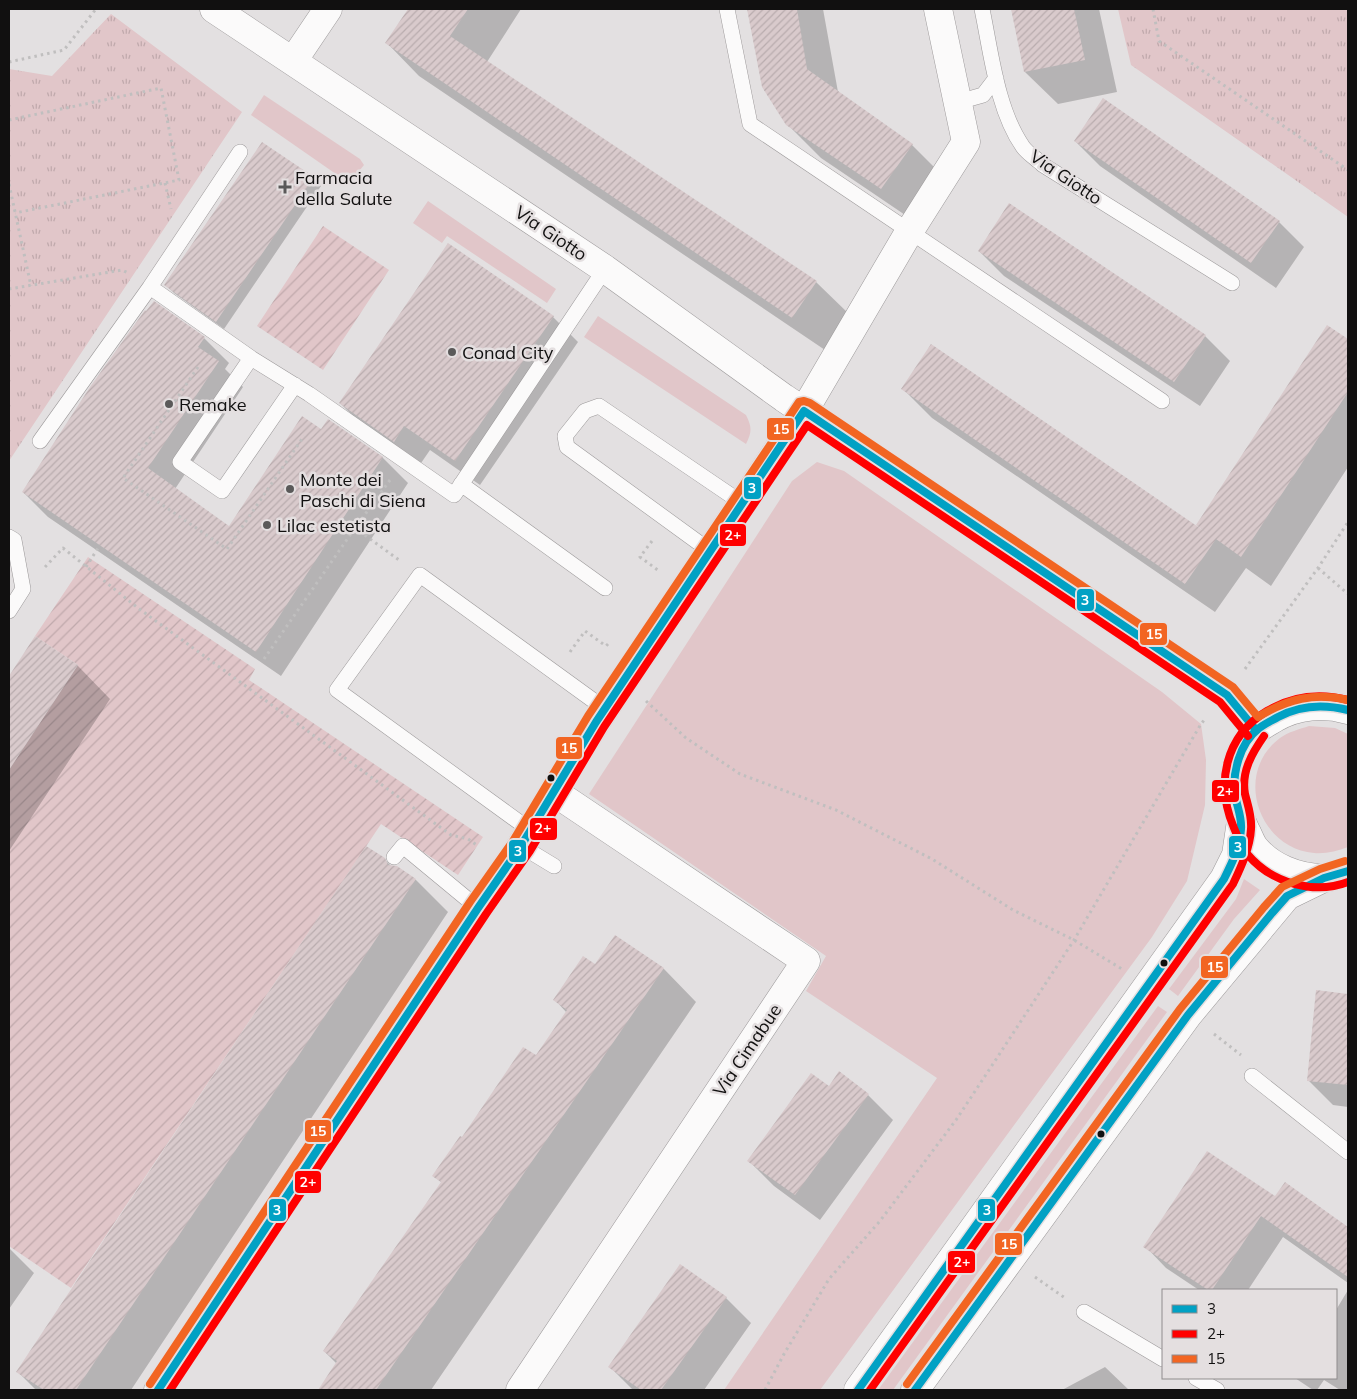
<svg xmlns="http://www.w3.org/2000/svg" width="1357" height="1399" font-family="Mulish,sans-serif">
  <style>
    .grass { fill: #e1c6c9 }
    .park { fill: url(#park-tufts) }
    .garden { fill: url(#garden-furrows) }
    .shadow { fill: #0003 }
    .building { fill: url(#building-hatch) }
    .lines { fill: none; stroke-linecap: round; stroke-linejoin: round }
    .service-casing { stroke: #9c999a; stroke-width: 16 }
    .minor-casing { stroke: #9c999a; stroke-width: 29 }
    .tertiary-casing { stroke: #9c999a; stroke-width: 29 }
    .path { stroke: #c0bfbf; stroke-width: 3; stroke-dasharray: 2.5 4; stroke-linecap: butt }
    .service { stroke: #fbfafa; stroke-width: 15 }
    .minor { stroke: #fbfafa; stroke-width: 28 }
    .tertiary { stroke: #fbfafa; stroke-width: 28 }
    .bus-1-casing { stroke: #e4dfe0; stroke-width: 11 }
    .bus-2-casing { stroke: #e4dfe0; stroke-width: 11 }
    .bus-3-casing { stroke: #e4dfe0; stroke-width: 11 }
    .bus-1 { stroke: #01a1c4; stroke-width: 8 }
    .bus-2 { stroke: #f00; stroke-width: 8 }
    .bus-3 { stroke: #f26522; stroke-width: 8 }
    .poi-dot { fill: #5a5959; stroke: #e4dfe0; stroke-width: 2 }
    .bus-dot { fill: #111010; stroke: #e4dfe0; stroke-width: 2 }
    .labels { text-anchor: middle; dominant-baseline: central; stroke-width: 5; stroke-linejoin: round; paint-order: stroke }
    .poi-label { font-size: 18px; fill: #111010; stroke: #e4dfe0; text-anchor: start }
    .street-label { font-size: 18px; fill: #111010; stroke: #e4dfe0 }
    .line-badge { stroke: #e4dfe0; stroke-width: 2 }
    .badge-label { font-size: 14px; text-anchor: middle; font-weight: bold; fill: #fff }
  </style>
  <defs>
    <pattern id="park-tufts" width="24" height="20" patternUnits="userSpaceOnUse" patternTransform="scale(1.25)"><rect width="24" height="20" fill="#e1c6c9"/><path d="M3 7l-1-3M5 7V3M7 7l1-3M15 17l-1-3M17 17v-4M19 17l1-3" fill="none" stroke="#c0a9ac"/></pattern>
    <pattern id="garden-furrows" width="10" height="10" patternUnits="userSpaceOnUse" patternTransform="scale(1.25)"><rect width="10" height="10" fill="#e1c6c9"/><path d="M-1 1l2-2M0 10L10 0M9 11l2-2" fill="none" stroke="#c0a9ac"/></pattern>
    <pattern id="building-hatch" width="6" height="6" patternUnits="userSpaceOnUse" patternTransform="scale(1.25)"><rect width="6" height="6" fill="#d9cacc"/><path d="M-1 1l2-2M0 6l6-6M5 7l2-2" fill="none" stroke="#b9acae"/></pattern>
  </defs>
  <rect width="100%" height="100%" fill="#e3e0e1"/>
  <path class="grass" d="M 264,95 L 360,159 L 364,165 L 351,181 L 346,181 L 251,115 Z
    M 428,201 L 556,289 L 547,303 L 447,236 L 442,243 L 413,223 Z
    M 598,316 L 746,415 C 752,427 752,432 746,444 L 584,337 Z
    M 817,462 L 844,471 L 1162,692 L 1201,724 L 1206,760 L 1205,805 L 1187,881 L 1152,937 L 820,1390 L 724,1390 L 937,1078 L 806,991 L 826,956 L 589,794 L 792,481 Z
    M 1309,726 L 1335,728 L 1348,734 L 1348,847 C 1337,851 1326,854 1314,853 C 1258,848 1233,773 1280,738 C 1288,732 1300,729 1309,726 Z
    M 1244,879 L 1260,890 L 1234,919 L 1178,996 L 1169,989 L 1236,899 Z
    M 1158,1006 L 1167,1012 L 893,1390 L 878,1390 Z"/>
  <path class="park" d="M 1118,9 L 1348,9 L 1348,217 L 1131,65 Z
    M 111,14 L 242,112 L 9,461 L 9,69 L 52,76 Z"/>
  <path class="garden" d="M 323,226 L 389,270 L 323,370 L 257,326 Z
    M 88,557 L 255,669 L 249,680 L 483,837 L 458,875 L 381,824 L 71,1288 L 9,1246 L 9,770 L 78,665 L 35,636 Z"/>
  <path class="shadow" d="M 409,9 L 521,9 L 487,62 L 816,282 L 849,314 L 825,350 L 419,76 L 387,43 Z
    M 748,9 L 823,9 L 838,92 L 912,145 L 945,178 L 914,221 L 821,158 L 787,124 L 763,87 Z
    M 1012,9 L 1099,9 L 1117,92 L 1058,104 L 1025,72 Z
    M 1075,141 L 1279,222 L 1304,247 L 1276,288 L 1100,166 Z
    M 313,178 L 321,186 L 224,329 L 174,293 L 166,285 Z
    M 979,251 L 1205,336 L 1230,361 L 1200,406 L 1004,276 Z
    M 154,303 L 204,338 L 229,363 L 225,369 L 243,387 L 175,489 L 230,528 L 322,431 L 329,421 L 383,458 L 408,483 L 281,676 L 48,517 L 23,492 Z
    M 553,317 L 578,342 L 480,485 L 430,450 L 419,466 L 365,428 L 340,403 Z
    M 1328,327 L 1348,341 L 1348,467 L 1271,586 L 1246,568 L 1215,612 L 932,418 L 903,389 L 1202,531 L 1203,530 L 1197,525 Z
    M 35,637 L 78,666 L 110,699 L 9,851 L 9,678 Z
    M 384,859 L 391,866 L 396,867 L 416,880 L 448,912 L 131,1390 L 36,1390 L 18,1372 Z
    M 615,936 L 664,969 L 696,1002 L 431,1390 L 319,1390 L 337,1364 L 324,1351 L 442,1183 L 434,1176 L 463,1139 L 536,1057 L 567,1013 L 555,1000 L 596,965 Z
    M 1317,991 L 1348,995 L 1348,1107 L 1333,1105 L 1308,1080 Z
    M 829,1088 L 868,1095 L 893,1120 L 820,1220 L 774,1186 L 749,1161 Z
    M 1285,1184 L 1348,1229 L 1348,1283 L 1283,1237 L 1248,1290 L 1199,1290 L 1166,1268 L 1145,1246 L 1275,1198 Z
    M 9,1248 L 34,1273 L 9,1309 Z
    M 1348,1290 L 1348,1390 L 1340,1390 L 1324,1380 L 1317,1390 L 1313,1390 L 1295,1378 L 1336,1378 L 1336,1310 Z
    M 726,1298 L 751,1323 L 704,1390 L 633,1390 L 610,1367 Z
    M 1105,1367 L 1129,1390 L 1062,1390 Z"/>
  <path class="building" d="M 408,9 L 468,9 L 450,36 L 817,281 L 792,318 L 385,43 Z
    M 747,9 L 797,9 L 807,69 L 913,144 L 881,189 L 786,125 L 762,87 Z
    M 1011,9 L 1074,9 L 1085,60 L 1024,72 Z
    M 1103,98 L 1280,221 L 1251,263 L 1074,141 Z
    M 262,142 L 314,177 L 216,322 L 164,285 Z
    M 1009,203 L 1206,335 L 1174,382 L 978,251 Z
    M 448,243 L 554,316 L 455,461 L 404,426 L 394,442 L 339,403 Z
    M 154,301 L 205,337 L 198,347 L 219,361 L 148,468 L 229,526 L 302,416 L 321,429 L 328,419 L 383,457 L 256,652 L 22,492 L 90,387 L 145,310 L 146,311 Z
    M 1327,325 L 1348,339 L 1348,392 L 1241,557 L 1216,539 L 1185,584 L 901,389 L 931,344 L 1210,535 L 1196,525 Z
    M 35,636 L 78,665 L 9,770 L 9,676 Z
    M 366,846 L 385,858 L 388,865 L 397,866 L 416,879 L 76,1390 L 44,1390 L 16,1372 Z
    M 615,935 L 664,968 L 376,1390 L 318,1390 L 337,1361 L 323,1351 L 441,1182 L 432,1176 L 460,1136 L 462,1137 L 523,1047 L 536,1055 L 567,1010 L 553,1000 L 583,956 L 595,964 Z
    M 1316,990 L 1348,994 L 1348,1085 L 1307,1081 Z
    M 839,1071 L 869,1094 L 795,1195 L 747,1161 L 811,1073 L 829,1086 Z
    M 1207,1151 L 1275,1196 L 1285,1182 L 1348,1227 L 1348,1277 L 1261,1216 L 1212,1290 L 1208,1290 L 1143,1247 Z
    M 680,1264 L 727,1297 L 661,1390 L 641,1390 L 608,1367 Z"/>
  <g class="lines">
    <defs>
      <path id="service" d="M 727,9 L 750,124 L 1162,401
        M 982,9 C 991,52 997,110 1023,147 C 1028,154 1037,159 1043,165 L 1232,283
        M 958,102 L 983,95 L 996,78
        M 150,287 L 240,152
        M 295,385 L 222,491 L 180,462 L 251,358 L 309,394 L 454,495 L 605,269
        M 40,441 L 150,287 L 251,358
        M 461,484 L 605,588
        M 9,537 L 14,540 L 23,589 L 9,611
        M 710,551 L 567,447 L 565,436 L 585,411 L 599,406 L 742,503
        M 530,830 L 337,690 L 420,575 L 605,709
        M 521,846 L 554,866
        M 394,857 L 403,846 L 478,908
        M 1252,1076 L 1348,1152
        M 1084,1312 L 1163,1359
        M 1196,1378 L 1217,1390"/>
      <path id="minor" d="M 214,9 L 605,269 L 784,398 L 1227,695 L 1256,730
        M 293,61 L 328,9
        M 158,1390 L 478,908 L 521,846 L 596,722 L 804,411 L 909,232 L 966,142 L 938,9
        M 520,1390 L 806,961 L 554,792"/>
      <path id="tertiary" d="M 1348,710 C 1324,703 1297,705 1275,718 C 1269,722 1260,726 1256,731 C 1229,758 1230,799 1246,831 C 1249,836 1251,843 1255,848 C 1271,867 1297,878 1323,878 C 1331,878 1341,874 1348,871
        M 858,1390 L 1224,879 L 1236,855 L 1241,821
        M 915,1390 L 1188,1015 L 1287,896 L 1324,878"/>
    </defs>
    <use href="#service" class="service-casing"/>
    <use href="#minor" class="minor-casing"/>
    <use href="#tertiary" class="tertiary-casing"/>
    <path class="path" d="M 1153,9 L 1159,41 L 1348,170
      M 9,62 L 64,50 L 96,9
      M 9,120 L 161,88 L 179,180 L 15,213
      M 165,183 L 171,209
      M 9,184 L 31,286
      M 9,289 L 122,270 L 128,273
      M 198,367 L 123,478 L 227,549 L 304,436
      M 390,480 L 355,528 L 399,560
      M 652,541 L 640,557 L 659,571
      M 45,567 L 63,548 L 138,608 L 451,835 L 468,839 L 478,846
      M 86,567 L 100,545
      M 1318,568 L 1348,594
      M 570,652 L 585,631 L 606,646 L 608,644
      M 264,659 L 355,528
      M 1245,669 L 1318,568 L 1348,522
      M 646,701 L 686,738 L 740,774 L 836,810 L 932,859 L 1013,910 L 1074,940 L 1122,969
      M 1214,1034 L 1241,1055
      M 1035,1277 L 1065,1298
      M 765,1390 L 784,1354 L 829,1279 L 880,1221 L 956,1120 L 991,1067 L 1074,940 L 1201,724 L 1205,719"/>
    <use href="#service" class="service"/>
    <use href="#minor" class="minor"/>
    <use href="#tertiary" class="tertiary"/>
    <defs>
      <path id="bus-1" d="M 158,1390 L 478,908 L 521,846 L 596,722 L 804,411 L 1227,695 L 1256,730
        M 858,1390 L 1224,879 C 1232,863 1240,847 1241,829 C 1242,817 1237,807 1235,795 C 1232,773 1240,743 1258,729 C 1264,724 1271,721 1278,717 C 1300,705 1324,704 1348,710
        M 915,1390 L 1188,1015 L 1272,913 L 1287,896 L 1324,878 L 1348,871"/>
      <path id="bus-2" d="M 1348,700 C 1320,693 1292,696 1267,711 C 1225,736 1215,784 1234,828 C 1238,837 1241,847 1248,855 C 1272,883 1314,895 1348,882
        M 170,1390 L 486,914 L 530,851 L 604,727 L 807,425 L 1220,702 L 1248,736
        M 870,1390 L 1233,884 C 1241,867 1250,848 1251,829 C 1252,816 1248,806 1245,794 C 1241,772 1252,753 1264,736"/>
      <path id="bus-3" d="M 150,1384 L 470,902 L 513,841 L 588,716 L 799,402 L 804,401 L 810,403 L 1233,687 L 1258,717 C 1287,699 1315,692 1348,700
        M 907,1384 L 1180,1009 L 1264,907 L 1282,887 L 1320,869 L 1345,861"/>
    </defs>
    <use href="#bus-1" class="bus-1-casing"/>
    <use href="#bus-2" class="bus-2-casing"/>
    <use href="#bus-3" class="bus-3-casing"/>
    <use href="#bus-1" class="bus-1"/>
    <use href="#bus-2" class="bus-2"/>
    <use href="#bus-3" class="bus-3"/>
  </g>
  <g class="poi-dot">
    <path d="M282.5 179.5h5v5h5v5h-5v5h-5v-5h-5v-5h5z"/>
    <circle cx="452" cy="352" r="5"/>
    <circle cx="169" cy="404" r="5"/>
    <circle cx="290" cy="489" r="5"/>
    <circle cx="267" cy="525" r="5"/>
  </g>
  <g class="bus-dot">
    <circle cx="551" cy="778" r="4.5"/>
    <circle cx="1164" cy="963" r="4.5"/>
    <circle cx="1101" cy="1134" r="4.5"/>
  </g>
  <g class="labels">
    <g class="poi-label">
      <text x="295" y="177">Farmacia<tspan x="295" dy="21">della Salute</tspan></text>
      <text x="462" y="352">Conad City</text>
      <text x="179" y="404">Remake</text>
      <text x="300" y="479">Monte dei<tspan x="300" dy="21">Paschi di Siena</tspan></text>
      <text x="277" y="525">Lilac estetista</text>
    </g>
    <g class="street-label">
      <text transform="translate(1066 177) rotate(34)">Via Giotto</text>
      <text transform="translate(551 233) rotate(34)">Via Giotto</text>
      <text transform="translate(747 1050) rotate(-56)">Via Cimabue</text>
    </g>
  </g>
  <g class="line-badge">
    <rect x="766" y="417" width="29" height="24" rx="5" fill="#f26522"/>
    <rect x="743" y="476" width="19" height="24" rx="5" fill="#01a1c4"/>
    <rect x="719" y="523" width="28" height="24" rx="5" fill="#f00"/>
    <rect x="1076" y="588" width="19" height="24" rx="5" fill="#01a1c4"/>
    <rect x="1139" y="622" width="29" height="24" rx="5" fill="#f26522"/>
    <rect x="555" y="736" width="28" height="24" rx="5" fill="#f26522"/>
    <rect x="1211" y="779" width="29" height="24" rx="5" fill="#f00"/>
    <rect x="529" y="817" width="29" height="24" rx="5" fill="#f00"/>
    <rect x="1228" y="835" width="19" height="24" rx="5" fill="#01a1c4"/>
    <rect x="508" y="839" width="19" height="24" rx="5" fill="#01a1c4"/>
    <rect x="1200" y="955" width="29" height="24" rx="5" fill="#f26522"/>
    <rect x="304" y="1119" width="28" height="24" rx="5" fill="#f26522"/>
    <rect x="294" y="1170" width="28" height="24" rx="5" fill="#f00"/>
    <rect x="268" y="1198" width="19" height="24" rx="5" fill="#01a1c4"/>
    <rect x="977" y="1198" width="19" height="24" rx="5" fill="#01a1c4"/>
    <rect x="994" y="1232" width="29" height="24" rx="5" fill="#f26522"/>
    <rect x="947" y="1250" width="29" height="24" rx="5" fill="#f00"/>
  </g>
  <g class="badge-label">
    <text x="781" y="434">15</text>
    <text x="752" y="493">3</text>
    <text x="733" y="540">2+</text>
    <text x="1085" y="605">3</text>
    <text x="1154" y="639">15</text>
    <text x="569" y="753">15</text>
    <text x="1225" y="796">2+</text>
    <text x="543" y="833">2+</text>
    <text x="1238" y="852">3</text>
    <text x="518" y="856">3</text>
    <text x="1215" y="972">15</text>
    <text x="318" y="1136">15</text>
    <text x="308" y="1187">2+</text>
    <text x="277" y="1215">3</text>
    <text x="987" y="1215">3</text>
    <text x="1009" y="1249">15</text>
    <text x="962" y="1267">2+</text>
  </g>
  <rect width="1357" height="1399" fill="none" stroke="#111010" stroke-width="20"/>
  <rect x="1162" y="1289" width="175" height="90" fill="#e4dfe0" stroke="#908c8d"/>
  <rect x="1172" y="1305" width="25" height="8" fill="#01a1c4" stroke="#908c8d"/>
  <text x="1207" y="1314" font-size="15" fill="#111010">3</text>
  <rect x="1172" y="1330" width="25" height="8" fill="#ff0000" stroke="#908c8d"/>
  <text x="1207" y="1339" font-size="15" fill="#111010">2+</text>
  <rect x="1172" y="1355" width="25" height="8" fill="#f26522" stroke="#908c8d"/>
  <text x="1207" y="1364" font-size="15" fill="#111010">15</text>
</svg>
